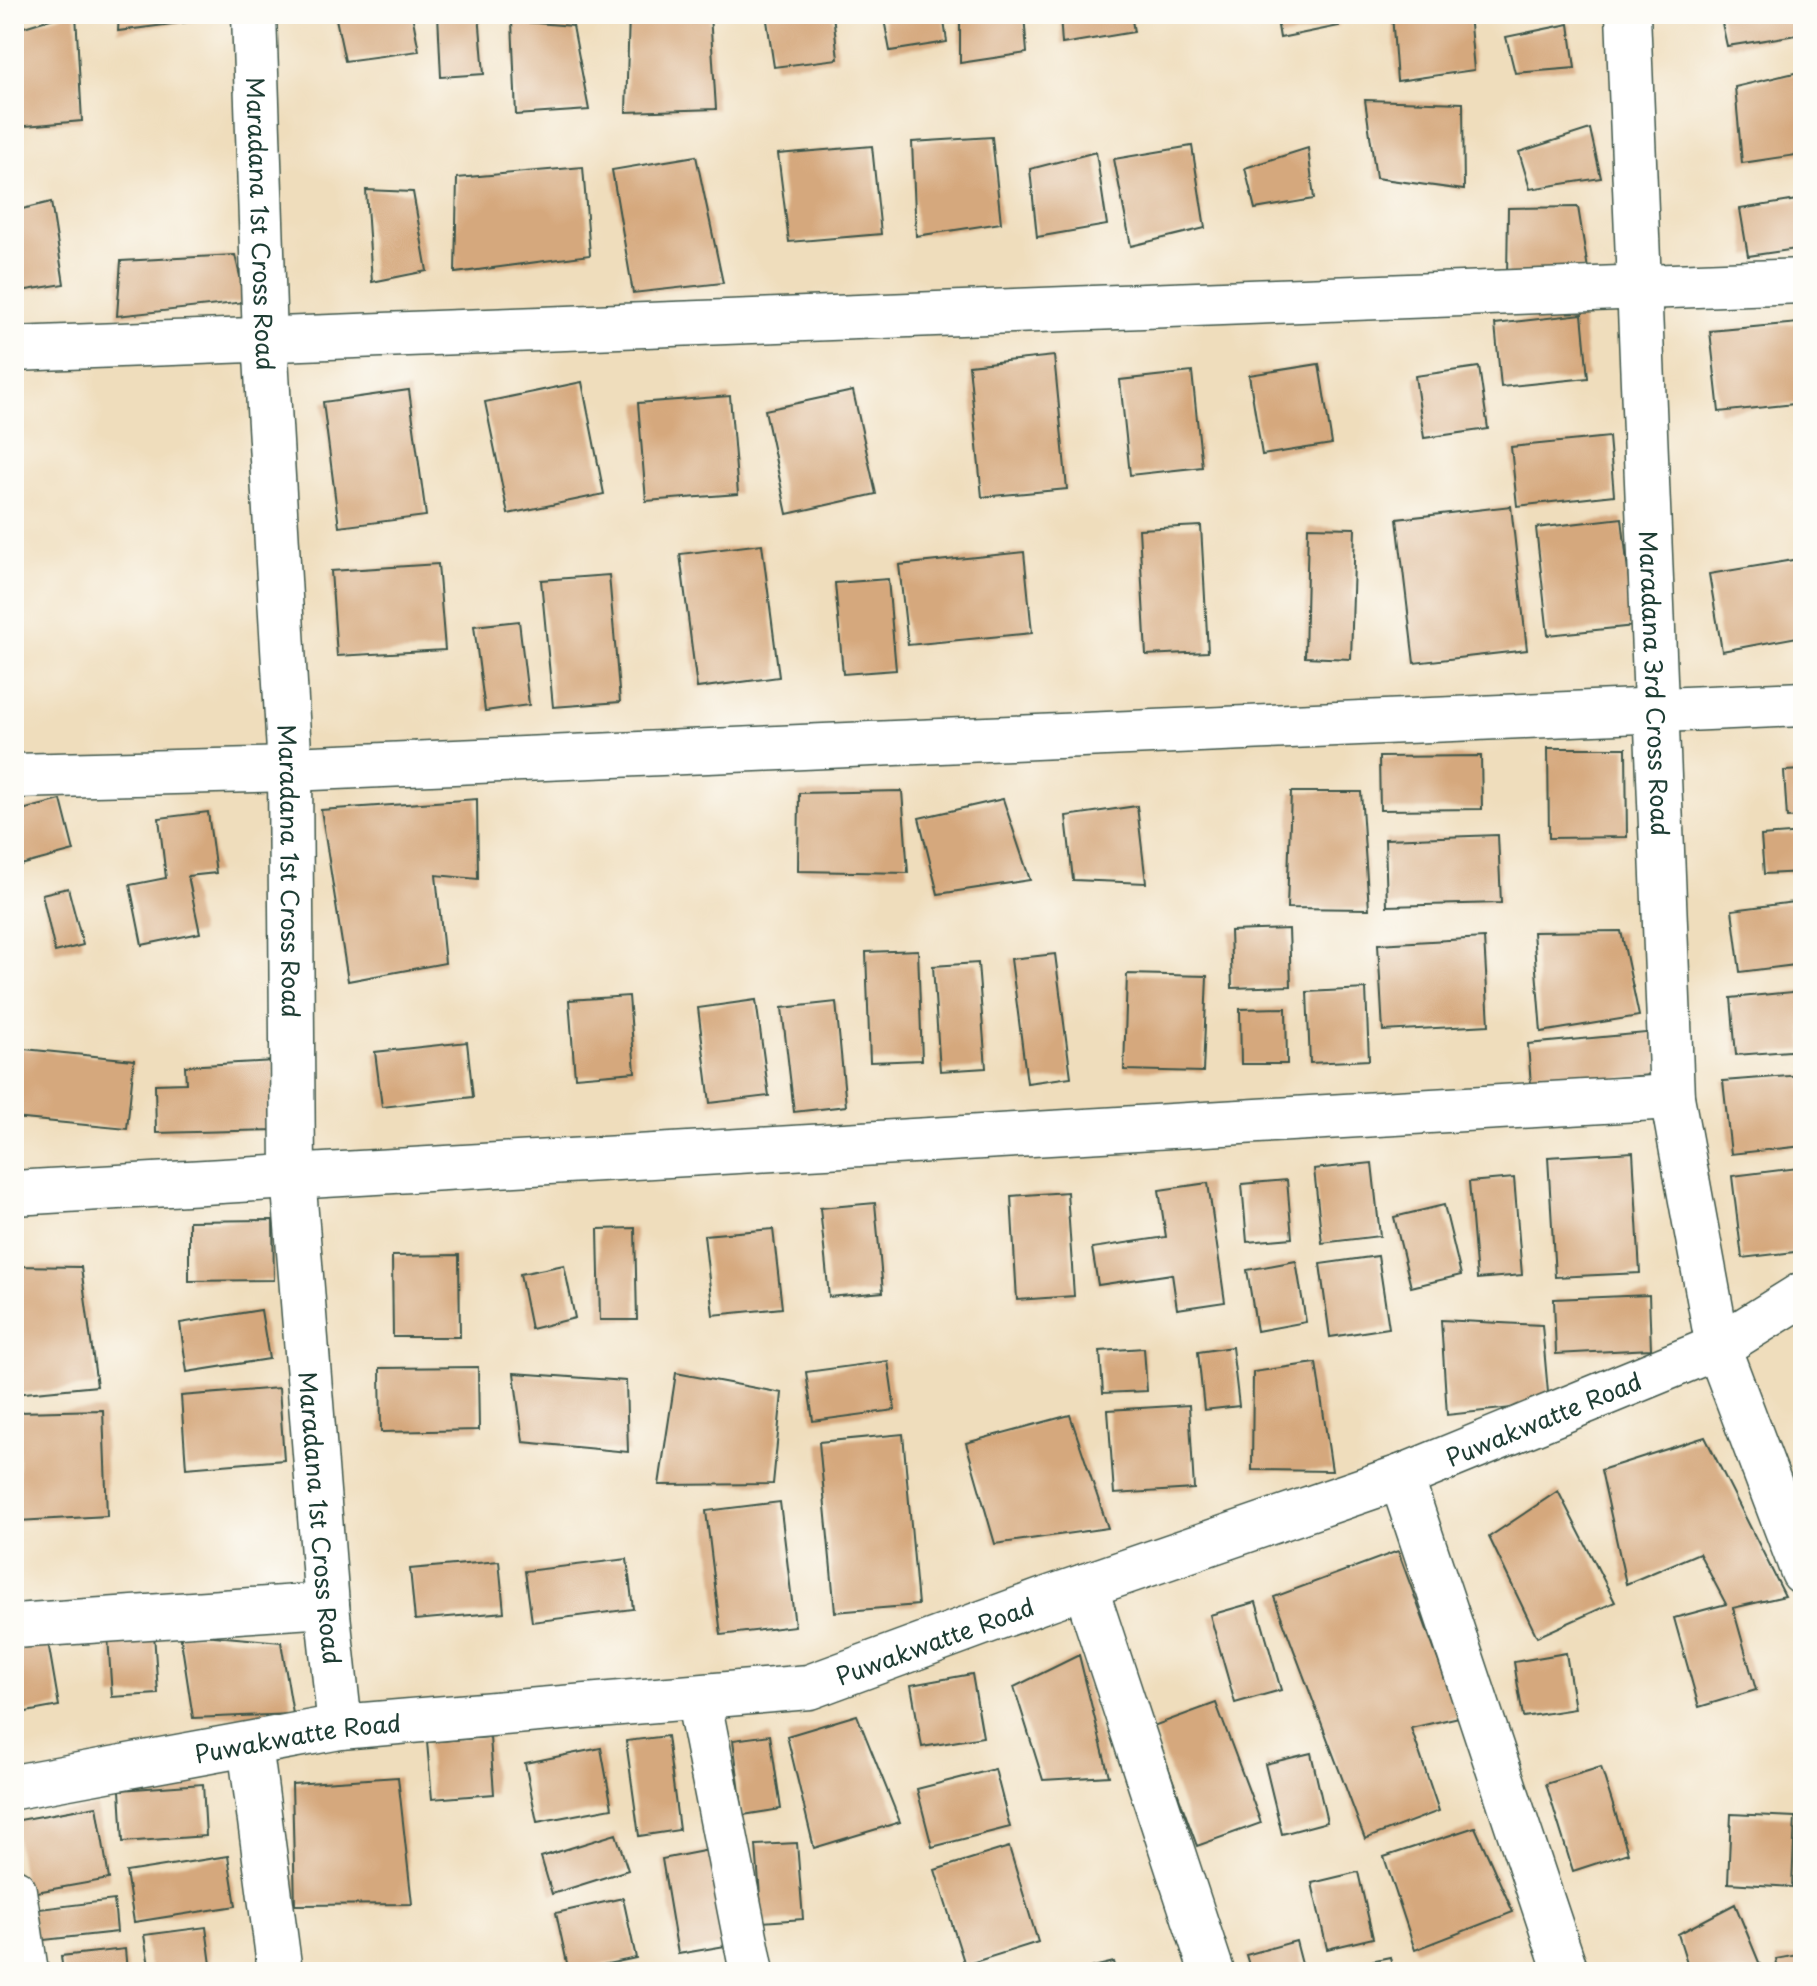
<svg xmlns="http://www.w3.org/2000/svg" width="1817" height="1986" font-family="'Playpen Sans',sans-serif">
  <style>
    .building { fill: #d5a87d }
    .lines { fill: none; stroke-linecap: round; stroke-linejoin: round }
    .minor-casing { stroke: #3e5548; stroke-width: 47 }
    .minor { stroke: #fff; stroke-width: 44 }
    .labels { text-anchor: middle; dominant-baseline: central; stroke-width: 8; stroke-linejoin: round; paint-order: stroke }
    .street-label { font-size: 24px; fill: #1f3d34; stroke: #fdfcf7 }
  </style>
  <rect width="100%" height="100%" fill="#fdfcf7"/>
  <filter id="ink" filterUnits="userSpaceOnUse"><feTurbulence type="fractalNoise" baseFrequency=".0125" numOctaves="2"/><feDisplacementMap in="SourceGraphic" scale="16" xChannelSelector="R" yChannelSelector="G"/><feConvolveMatrix kernelMatrix="1 2 1 2 8 2 1 2 1" color-interpolation-filters="sRGB"/></filter>
  <filter id="wash" filterUnits="userSpaceOnUse"><feTurbulence type="fractalNoise" baseFrequency=".006" numOctaves="4" result="noise"/><feDisplacementMap in="SourceGraphic" scale="32" xChannelSelector="R" yChannelSelector="G"/><feGaussianBlur stdDeviation="1.8" result="paint"/><feColorMatrix in="noise" values="0 0 0 0 0 0 0 0 0 0 0 0 0 0 0 0 0 1.4 0 .05"/><feComposite in="paint" operator="in"/></filter>
  <g filter="url(#wash)">
    <rect width="100%" height="100%" fill="#efddbc"/>
    <g id="blocks">
      <path class="building" d="M 67,14 L 76,14 L 82,121 L 14,127 L 14,30 Z
        M 119,14 L 210,14 L 211,19 L 118,31 Z
        M 335,14 L 412,14 L 419,51 L 345,61 Z
        M 438,14 L 479,14 L 484,74 L 441,77 Z
        M 629,14 L 710,14 L 716,109 L 626,112 Z
        M 766,14 L 833,14 L 838,59 L 774,67 Z
        M 883,14 L 943,14 L 947,42 L 890,51 Z
        M 960,14 L 1024,14 L 1027,53 L 960,63 Z
        M 1060,14 L 1131,14 L 1134,32 L 1062,44 Z
        M 1276,14 L 1338,14 L 1339,26 L 1280,38 Z
        M 1392,14 L 1469,14 L 1474,70 L 1397,81 Z
        M 1720,14 L 1803,14 L 1803,34 L 1727,46 Z
        M 512,21 L 573,26 L 589,110 L 516,115 Z
        M 1569,24 L 1575,68 L 1515,73 L 1506,37 Z
        M 1803,71 L 1803,154 L 1742,163 L 1735,87 Z
        M 1365,100 L 1463,103 L 1464,190 L 1376,178 Z
        M 1590,129 L 1601,178 L 1530,189 L 1519,152 Z
        M 992,137 L 1001,223 L 916,236 L 912,142 Z
        M 872,146 L 881,234 L 789,242 L 778,154 Z
        M 1192,146 L 1205,228 L 1131,246 L 1114,159 Z
        M 1308,148 L 1314,199 L 1255,209 L 1245,168 Z
        M 1096,152 L 1107,225 L 1037,237 L 1030,169 Z
        M 696,156 L 723,283 L 633,293 L 612,170 Z
        M 583,167 L 590,255 L 455,273 L 457,178 Z
        M 366,190 L 413,192 L 427,271 L 372,282 Z
        M 1803,199 L 1803,248 L 1748,256 L 1740,209 Z
        M 51,202 L 64,284 L 14,292 L 14,211 Z
        M 1578,207 L 1588,269 L 1507,278 L 1508,208 Z
        M 235,255 L 246,302 L 117,316 L 121,261 Z
        M 1582,314 L 1588,378 L 1501,387 L 1495,324 Z
        M 1798,323 L 1803,403 L 1719,412 L 1710,331 Z
        M 1054,356 L 1067,489 L 982,497 L 969,365 Z
        M 1319,364 L 1332,444 L 1262,455 L 1249,375 Z
        M 1479,367 L 1488,429 L 1424,438 L 1415,376 Z
        M 1192,372 L 1202,467 L 1130,475 L 1120,380 Z
        M 582,382 L 604,494 L 508,514 L 485,402 Z
        M 409,390 L 426,516 L 339,527 L 323,402 Z
        M 853,391 L 876,494 L 787,514 L 765,410 Z
        M 730,396 L 738,494 L 646,501 L 638,403 Z
        M 1609,437 L 1614,495 L 1517,506 L 1511,447 Z
        M 1511,506 L 1527,650 L 1414,663 L 1397,519 Z
        M 1622,518 L 1634,626 L 1548,635 L 1536,528 Z
        M 1201,526 L 1208,652 L 1146,655 L 1139,529 Z
        M 1308,527 L 1355,528 L 1351,659 L 1305,657 Z
        M 762,544 L 779,677 L 697,688 L 680,554 Z
        M 1024,552 L 1032,633 L 908,645 L 899,565 Z
        M 1799,559 L 1803,584 L 1803,636 L 1722,651 L 1709,574 Z
        M 438,564 L 445,650 L 337,656 L 331,571 Z
        M 609,575 L 620,702 L 553,707 L 541,580 Z
        M 888,579 L 896,670 L 843,674 L 835,583 Z
        M 519,621 L 529,705 L 485,711 L 474,626 Z
        M 1548,748 L 1626,748 L 1627,837 L 1549,838 Z
        M 1481,756 L 1482,809 L 1380,810 L 1379,757 Z
        M 1803,770 L 1803,817 L 1787,818 L 1784,771 Z
        M 902,791 L 908,873 L 798,871 L 799,793 Z
        M 1291,792 L 1361,792 L 1369,909 L 1287,908 Z
        M 477,799 L 478,879 L 436,875 L 445,963 L 348,981 L 321,810 Z
        M 1003,799 L 1030,880 L 938,894 L 919,818 Z
        M 61,800 L 74,851 L 17,866 L 14,812 Z
        M 1137,806 L 1146,883 L 1073,880 L 1066,816 Z
        M 208,812 L 216,873 L 188,876 L 200,933 L 142,945 L 130,885 L 166,878 L 159,818 Z
        M 1803,833 L 1803,872 L 1764,874 L 1761,836 Z
        M 1498,835 L 1501,903 L 1387,906 L 1385,839 Z
        M 68,888 L 83,945 L 55,952 L 42,894 Z
        M 1803,901 L 1803,964 L 1740,972 L 1732,910 Z
        M 1289,929 L 1291,986 L 1232,988 L 1230,931 Z
        M 1621,931 L 1639,1016 L 1541,1032 L 1533,932 Z
        M 1484,938 L 1489,1025 L 1383,1031 L 1378,944 Z
        M 918,950 L 922,1060 L 870,1062 L 866,952 Z
        M 1055,954 L 1071,1077 L 1027,1083 L 1011,959 Z
        M 978,963 L 986,1068 L 940,1071 L 933,966 Z
        M 1127,974 L 1207,976 L 1203,1072 L 1124,1070 Z
        M 1366,989 L 1369,1060 L 1310,1063 L 1307,992 Z
        M 1803,991 L 1803,1050 L 1736,1055 L 1731,998 Z
        M 629,996 L 635,1072 L 575,1077 L 569,1000 Z
        M 756,1000 L 769,1096 L 710,1103 L 698,1008 Z
        M 836,1002 L 846,1106 L 794,1112 L 782,1008 Z
        M 1286,1008 L 1287,1064 L 1241,1064 L 1240,1009 Z
        M 1656,1032 L 1661,1074 L 1531,1086 L 1528,1044 Z
        M 467,1042 L 473,1097 L 382,1107 L 375,1052 Z
        M 14,1048 L 134,1060 L 127,1129 L 14,1118 Z
        M 274,1061 L 277,1130 L 156,1133 L 155,1084 L 186,1083 L 185,1066 Z
        M 1803,1075 L 1803,1146 L 1731,1154 L 1723,1081 Z
        M 1633,1152 L 1640,1273 L 1555,1277 L 1548,1157 Z
        M 1372,1163 L 1380,1236 L 1322,1243 L 1314,1169 Z
        M 1798,1168 L 1803,1251 L 1742,1258 L 1732,1176 Z
        M 1514,1178 L 1522,1275 L 1477,1279 L 1469,1182 Z
        M 1287,1180 L 1292,1238 L 1247,1242 L 1242,1184 Z
        M 1208,1183 L 1225,1302 L 1177,1309 L 1172,1274 L 1098,1285 L 1092,1248 L 1166,1237 L 1159,1190 Z
        M 1067,1192 L 1074,1296 L 1017,1300 L 1011,1196 Z
        M 875,1203 L 883,1292 L 829,1297 L 820,1208 Z
        M 1444,1205 L 1461,1275 L 1411,1287 L 1394,1217 Z
        M 273,1220 L 274,1280 L 189,1281 L 189,1221 Z
        M 635,1228 L 637,1320 L 600,1320 L 598,1229 Z
        M 773,1229 L 782,1308 L 713,1315 L 704,1235 Z
        M 459,1255 L 460,1337 L 393,1337 L 392,1256 Z
        M 1378,1256 L 1389,1328 L 1330,1337 L 1320,1264 Z
        M 1296,1261 L 1306,1322 L 1257,1331 L 1247,1270 Z
        M 564,1265 L 575,1318 L 531,1329 L 520,1274 Z
        M 14,1266 L 81,1267 L 97,1386 L 14,1394 Z
        M 1649,1295 L 1651,1349 L 1556,1354 L 1554,1299 Z
        M 261,1310 L 269,1359 L 187,1372 L 180,1323 Z
        M 1441,1320 L 1542,1325 L 1549,1404 L 1447,1415 Z
        M 1232,1347 L 1239,1406 L 1204,1410 L 1198,1352 Z
        M 1144,1348 L 1147,1391 L 1103,1393 L 1100,1351 Z
        M 888,1361 L 895,1410 L 813,1421 L 806,1372 Z
        M 1316,1363 L 1332,1471 L 1252,1470 L 1253,1372 Z
        M 478,1367 L 479,1430 L 381,1432 L 380,1368 Z
        M 514,1373 L 626,1381 L 628,1452 L 523,1442 Z
        M 676,1373 L 782,1393 L 773,1484 L 659,1485 Z
        M 279,1388 L 284,1460 L 186,1468 L 181,1396 Z
        M 1189,1405 L 1194,1489 L 1114,1494 L 1108,1410 Z
        M 103,1410 L 107,1516 L 18,1521 L 19,1412 Z
        M 1070,1415 L 1108,1528 L 995,1544 L 966,1443 Z
        M 903,1434 L 918,1605 L 835,1612 L 819,1442 Z
        M 1705,1437 L 1785,1596 L 1733,1608 L 1756,1690 L 1699,1707 L 1674,1618 L 1726,1604 L 1699,1553 L 1626,1584 L 1601,1470 Z
        M 1558,1491 L 1615,1602 L 1537,1637 L 1489,1537 Z
        M 780,1502 L 795,1626 L 721,1635 L 706,1511 Z
        M 1398,1551 L 1459,1717 L 1411,1728 L 1439,1811 L 1365,1839 L 1274,1597 Z
        M 627,1559 L 633,1609 L 532,1622 L 525,1571 Z
        M 499,1561 L 504,1612 L 415,1620 L 410,1569 Z
        M 1256,1602 L 1281,1690 L 1235,1703 L 1210,1615 Z
        M 46,1630 L 59,1706 L 15,1714 L 14,1636 Z
        M 154,1633 L 158,1694 L 112,1697 L 108,1636 Z
        M 180,1633 L 281,1642 L 293,1714 L 193,1718 Z
        M 1566,1653 L 1575,1709 L 1523,1717 L 1514,1662 Z
        M 1079,1655 L 1109,1776 L 1043,1780 L 1014,1687 Z
        M 972,1674 L 983,1737 L 922,1747 L 911,1685 Z
        M 1216,1703 L 1261,1823 L 1197,1846 L 1153,1726 Z
        M 857,1715 L 900,1822 L 814,1848 L 787,1736 Z
        M 770,1735 L 781,1809 L 743,1815 L 733,1740 Z
        M 667,1736 L 679,1830 L 639,1836 L 626,1741 Z
        M 490,1737 L 494,1794 L 432,1799 L 427,1742 Z
        M 601,1748 L 612,1808 L 537,1822 L 525,1763 Z
        M 1311,1753 L 1327,1822 L 1282,1834 L 1265,1764 Z
        M 1601,1767 L 1628,1853 L 1573,1871 L 1546,1784 Z
        M 995,1769 L 1010,1827 L 932,1847 L 917,1789 Z
        M 398,1777 L 412,1904 L 295,1905 L 292,1784 Z
        M 203,1784 L 206,1836 L 123,1842 L 120,1790 Z
        M 97,1806 L 109,1879 L 25,1894 L 14,1821 Z
        M 1731,1814 L 1795,1817 L 1792,1887 L 1728,1883 Z
        M 1475,1827 L 1513,1912 L 1415,1950 L 1384,1857 Z
        M 616,1834 L 628,1870 L 552,1894 L 541,1857 Z
        M 797,1843 L 803,1919 L 762,1922 L 756,1845 Z
        M 1009,1847 L 1038,1942 L 965,1965 L 935,1870 Z
        M 714,1849 L 731,1945 L 678,1954 L 662,1859 Z
        M 228,1856 L 236,1906 L 134,1922 L 126,1872 Z
        M 1358,1872 L 1373,1938 L 1327,1949 L 1312,1883 Z
        M 623,1898 L 636,1958 L 569,1972 L 556,1913 Z
        M 114,1900 L 117,1932 L 35,1941 L 31,1910 Z
        M 1735,1904 L 1763,1972 L 1690,1972 L 1678,1934 Z
        M 206,1927 L 212,1972 L 150,1972 L 144,1935 Z
        M 1296,1941 L 1304,1972 L 1251,1972 L 1246,1955 Z
        M 125,1949 L 127,1972 L 63,1972 L 61,1956 Z
        M 1803,1954 L 1803,1972 L 1778,1972 L 1776,1959 Z
        M 1390,1957 L 1393,1972 L 1332,1972 L 1332,1969 Z
        M 1114,1962 L 1117,1972 L 1077,1972 L 1077,1971 Z"/>
    </g>
  </g>
  <g filter="url(#ink)">
    <use href="#blocks" fill-opacity="0" stroke="#3e5548" stroke-width="2"/>
    <g class="lines">
      <defs>
        <g id="minor">
          <path id="s1" d="M 254,14 L 265,339 L 290,769 L 293,1175 L 327,1605 L 340,1727"/>
          <path id="s2" d="M 1628,14 L 1672,1097 L 1718,1347 L 1803,1572"/>
          <path d="M 14,349 L 1803,281"/>
          <path d="M 14,776 L 290,769 L 1803,704"/>
          <path d="M 14,1193 L 1672,1097"/>
          <path d="M 1401,1477 L 1566,1972"/>
          <path d="M 1085,1586 L 1212,1972"/>
          <path d="M 14,1626 L 327,1605"/>
          <path d="M 698,1697 L 752,1972"/>
          <path d="M 250,1745 L 280,1972"/>
          <path id="s3" d="M 14,1787 L 340,1727 L 809,1687 L 1050,1598 L 1401,1477 L 1718,1347 L 1803,1294"/>
          <path d="M 14,1891 L 26,1972"/>
        </g>
      </defs>
      <use href="#minor" class="minor-casing"/>
      <use href="#minor" class="minor"/>
    </g>
  </g>
  <g class="labels">
    <g class="street-label">
      <text stroke="none"><textPath href="#s1" startOffset="210">Maradana 1st Cross Road</textPath></text>
      <text stroke="none"><textPath href="#s2" startOffset="670">Maradana 3rd Cross Road</textPath></text>
      <text stroke="none"><textPath href="#s1" startOffset="858">Maradana 1st Cross Road</textPath></text>
      <text stroke="none"><textPath href="#s3" startOffset="1584">Puwakwatte Road</textPath></text>
      <text stroke="none"><textPath href="#s1" startOffset="1506">Maradana 1st Cross Road</textPath></text>
      <text stroke="none"><textPath href="#s3" startOffset="936">Puwakwatte Road</textPath></text>
      <text stroke="none"><textPath href="#s3" startOffset="288">Puwakwatte Road</textPath></text>
    </g>
  </g>
  <rect width="1817" height="1986" fill="none" stroke="#fdfcf7" stroke-width="48"/>
</svg>
